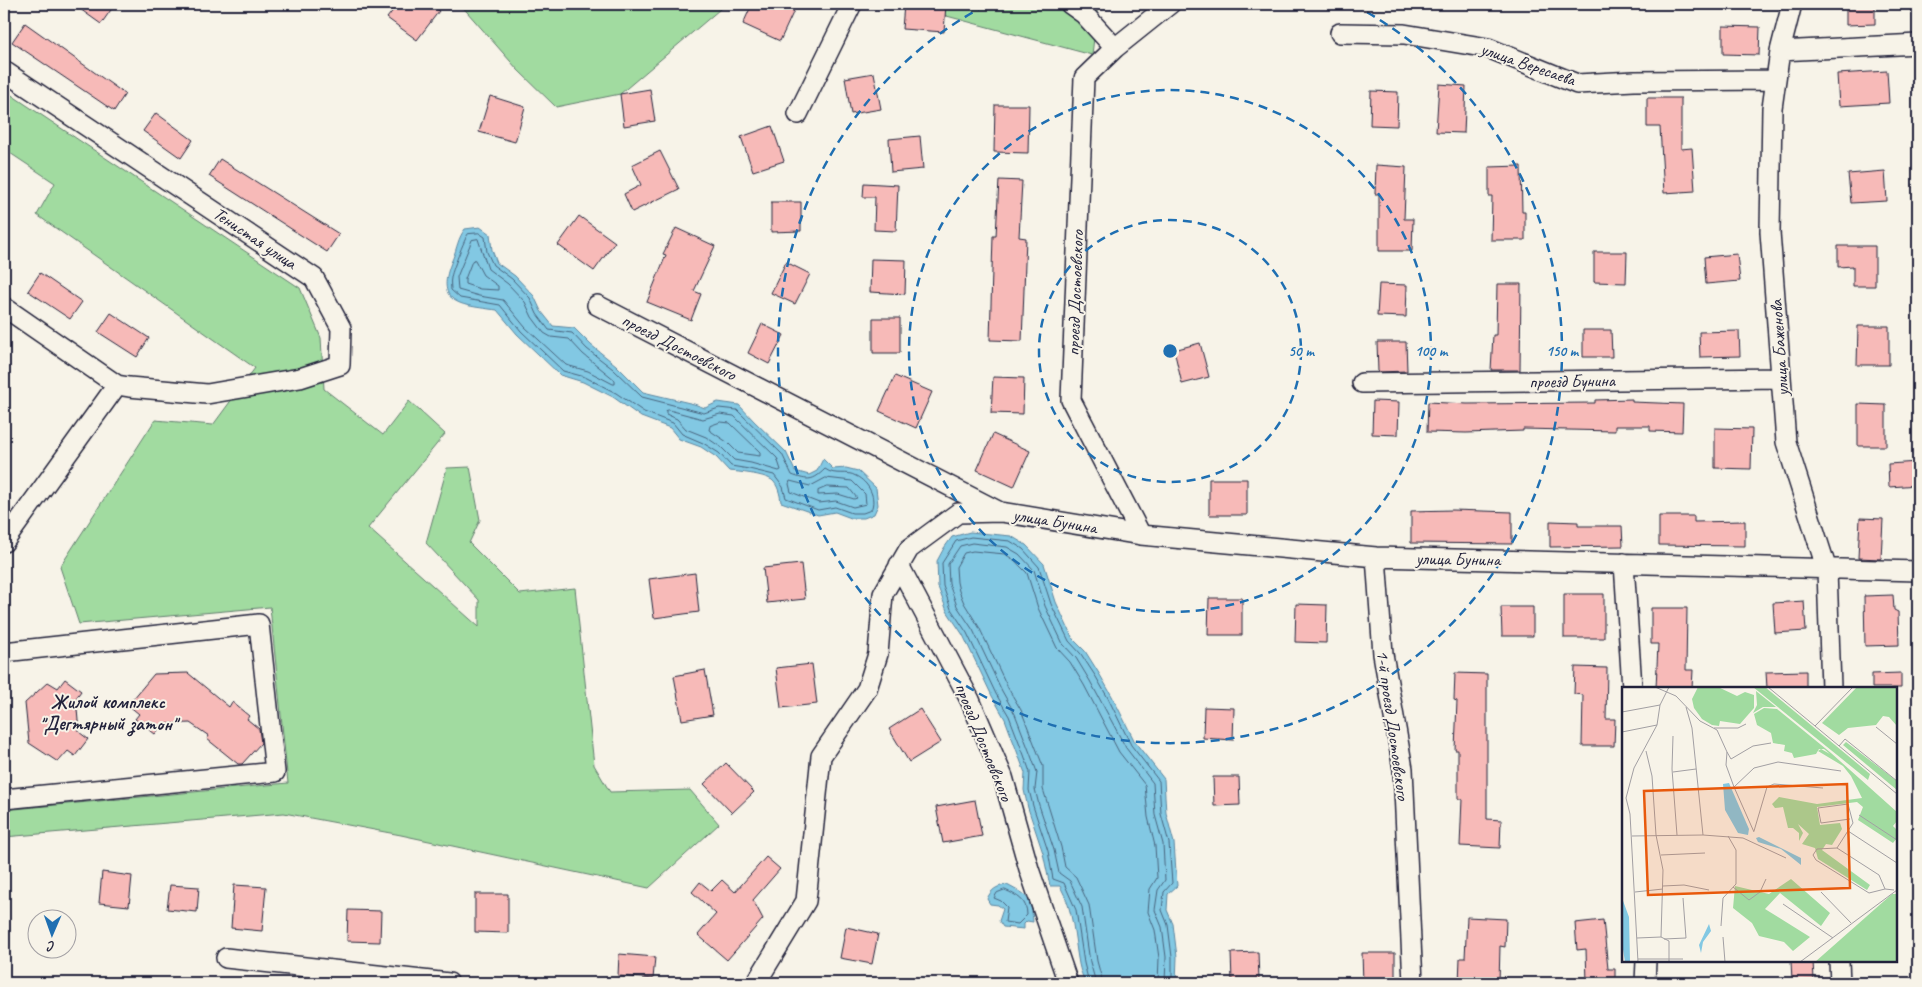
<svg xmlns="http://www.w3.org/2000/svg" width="1922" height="987" font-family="Caveat,sans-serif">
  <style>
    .green { fill: #a1dba0; stroke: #627e6e }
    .water { fill: #82c8e3; stroke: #5c86a0 }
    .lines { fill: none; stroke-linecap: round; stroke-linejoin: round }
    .shore { stroke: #48647e; stroke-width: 1 }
    .building { fill: #f7bab8; stroke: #22223b }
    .street-casing { stroke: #22223b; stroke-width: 22 }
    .street { stroke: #f7f3e8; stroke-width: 19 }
    .ring { fill: none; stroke: #1f6fb2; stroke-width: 2.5; stroke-dasharray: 9 6 }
    .labels { text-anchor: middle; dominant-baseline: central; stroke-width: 4; stroke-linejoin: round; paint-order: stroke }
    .street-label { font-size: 18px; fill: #22223b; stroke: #f7f3e8 }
    .neighbourhood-label { font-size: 19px; font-weight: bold; fill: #22223b; stroke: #f7f3e8 }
    .inset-road { fill: none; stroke: #a29fa3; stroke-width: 1 }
    .view { fill: #e8590c; fill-opacity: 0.15; stroke: #e8590c; stroke-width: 2.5 }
    .inset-edge { fill: none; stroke: #22223b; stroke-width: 2.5 }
    .centre { fill: #1f6fb2; stroke: #f7f3e8; stroke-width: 2.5 }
    .ring-label { font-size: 15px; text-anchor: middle; font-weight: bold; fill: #1f6fb2; stroke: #f7f3e8; stroke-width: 4; stroke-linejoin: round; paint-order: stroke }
  </style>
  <rect width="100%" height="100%" fill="#f7f3e8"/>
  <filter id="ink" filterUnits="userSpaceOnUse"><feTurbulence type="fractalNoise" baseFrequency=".02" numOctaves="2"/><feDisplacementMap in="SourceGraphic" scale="10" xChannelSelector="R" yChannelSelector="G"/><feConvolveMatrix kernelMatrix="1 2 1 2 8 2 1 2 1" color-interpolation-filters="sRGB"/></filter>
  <g filter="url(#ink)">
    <path class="green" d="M 460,4 L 726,4 L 620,94 L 556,107 L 518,70 Z
      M 902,4 L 1098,4 L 1092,55 Z
      M 4,90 L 300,288 L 321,338 L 324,389 L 383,435 L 409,401 L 445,434 L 368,528 L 479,627 L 479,600 L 426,543 L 447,468 L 470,467 L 480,520 L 469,543 L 520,594 L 575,588 L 594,765 L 610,792 L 690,790 L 719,824 L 649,888 L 401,835 L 284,813 L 4,837 L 4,810 L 288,783 L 270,607 L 79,624 L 60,567 L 155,420 L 213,425 L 255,368 L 37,215 L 55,183 L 4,149 Z"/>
    <path class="water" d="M 480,227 L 490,234 L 492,250 L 497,263 L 515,276 L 534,296 L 541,311 L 553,326 L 574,328 L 591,345 L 616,365 L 643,392 L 694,404 L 705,408 L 718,402 L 739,405 L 754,421 L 786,452 L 795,471 L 809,475 L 817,471 L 823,459 L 833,469 L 846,468 L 858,471 L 876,488 L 878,505 L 874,514 L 864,518 L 851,518 L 835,512 L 818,515 L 781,502 C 780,494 778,485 772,480 C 763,474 739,472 729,471 L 716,457 L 701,447 L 679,439 L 670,428 L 641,417 L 613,397 L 583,382 L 560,375 L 517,334 L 497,310 C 459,305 433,304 453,258 C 457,248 458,238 465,229 Z
      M 970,532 L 1011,536 L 1026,545 L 1044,564 L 1056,602 L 1073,639 L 1085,651 L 1100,675 L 1112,696 L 1135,742 L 1164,779 L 1166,813 L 1174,843 L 1177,886 L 1168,894 L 1167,910 L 1173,924 L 1177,957 L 1176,983 L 1085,983 C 1083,977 1080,970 1079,964 C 1074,937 1074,911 1060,886 L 1050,886 L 1043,853 L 1028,808 L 1024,790 L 1025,773 L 1005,719 L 992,696 L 963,635 L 947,611 L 938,587 L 937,561 L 944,548 L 952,537 Z
      M 1007,885 C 1029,897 1031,896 1033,922 L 1027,921 L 1024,924 L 1024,929 L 1003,927 L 999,921 L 1003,909 L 998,905 L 990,904 L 987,899 C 991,890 996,886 1007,885 Z"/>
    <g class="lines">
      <path class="shore" d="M 479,233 L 485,237 L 487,252 L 493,265 L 512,279 L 530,298 L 537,314 L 549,330 L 572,333 L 587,349 L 613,369 L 642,397 L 704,413 L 719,408 L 737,410 L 782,454 L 792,475 C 808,481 813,481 825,469 C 836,477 846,470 856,476 C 868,482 877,497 871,510 L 863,513 L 852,513 L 835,507 L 818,510 L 786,498 L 783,487 L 774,475 L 749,469 L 731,466 L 719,453 L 703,443 L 682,434 L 673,423 L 644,412 L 616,393 L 585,377 L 563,371 L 521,331 L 500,305 L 460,298 L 451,290 C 451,286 450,282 451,278 C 451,273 465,238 468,234 Z
        M 478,239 L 488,269 L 508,284 L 525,302 L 532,317 L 544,333 L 551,337 L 569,339 L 583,354 L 615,380 L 615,384 L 613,384 L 588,371 L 566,365 L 525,327 L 503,300 L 479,296 L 458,290 L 457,277 L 472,240 Z
        M 475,260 L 483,275 L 498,286 L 498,290 L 480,289 L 465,284 L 465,279 L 472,261 Z
        M 669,410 L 703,419 L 720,414 L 734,416 L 777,458 L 781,470 L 779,471 L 751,463 L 734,460 L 722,448 L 706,437 L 686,429 L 677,419 L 666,414 L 666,411 Z
        M 721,422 L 730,423 L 760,452 L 760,456 L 738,453 L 727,442 L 709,430 L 710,426 Z
        M 826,478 L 852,481 L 865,494 L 866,504 L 853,507 L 836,501 L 819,503 L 791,492 L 789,484 L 790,481 L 810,486 Z
        M 827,487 L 849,488 L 857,498 L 854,499 L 838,494 L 818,495 L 818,491 Z
        M 1005,890 C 1018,896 1027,900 1027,915 L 1018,924 L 1005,922 L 1007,907 L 1001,901 L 994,898 L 997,893 Z
        M 1089,983 L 1084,963 L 1076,910 L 1064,883 L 1053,879 L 1048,851 L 1033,806 L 1029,790 L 1030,772 L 1024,755 L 1009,716 L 996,694 L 967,633 L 951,609 L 943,586 L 942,563 L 956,541 L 971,537 L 1010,541 L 1023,549 L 1039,567 L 1051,604 L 1069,641 L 1081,654 L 1096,677 L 1108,698 L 1131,745 L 1159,781 L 1161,814 L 1169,843 L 1172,883 L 1164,892 L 1162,910 L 1168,925 L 1172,957 L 1172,983
        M 1096,983 L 1090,962 L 1082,907 L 1070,881 L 1059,873 L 1054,850 L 1039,805 L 1035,789 L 1037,772 L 1030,753 L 1015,714 L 1002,691 L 973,630 L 957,606 L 949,584 L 948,564 L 960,546 L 972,543 L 1007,547 L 1019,554 L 1034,570 L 1045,606 L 1063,644 L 1076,658 L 1090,681 L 1126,748 L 1153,783 L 1155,815 L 1163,844 L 1165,880 L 1158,890 L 1155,910 L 1162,927 L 1166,957 L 1165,983
        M 1103,983 L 1097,961 L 1089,905 L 1076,877 L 1065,867 L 1061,847 L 1043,789 L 1043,766 L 1021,710 L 1008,688 L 979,627 L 964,603 L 959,591 L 957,582 L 956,567 L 964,553 L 973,551 L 1005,554 L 1014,560 L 1027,573 L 1038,608 L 1057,648 L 1070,662 L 1084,685 L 1119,752 L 1145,785 L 1148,817 L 1155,846 L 1157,878 L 1150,889 L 1148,912 L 1155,930 L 1159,958 L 1158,983"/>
    </g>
    <path class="building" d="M 73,4 L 115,4 L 101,24 Z
      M 398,4 L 430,4 L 439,11 L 417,40 L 387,18 Z
      M 752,4 L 797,4 L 780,41 L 743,24 Z
      M 904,4 L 946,4 L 944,32 L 902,29 Z
      M 1846,4 L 1875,4 L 1875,24 L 1846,25 Z
      M 25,23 L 125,94 L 114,111 L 12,42 Z
      M 1723,26 L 1760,27 L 1759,55 L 1723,54 Z
      M 1887,71 L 1889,103 L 1839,106 L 1837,74 Z
      M 874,73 L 881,109 L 851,114 L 845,78 Z
      M 1439,84 L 1466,86 L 1464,133 L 1436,132 Z
      M 650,89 L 655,121 L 624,126 L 620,94 Z
      M 1371,91 L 1398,92 L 1397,126 L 1370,125 Z
      M 490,96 L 525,107 L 515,142 L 479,132 Z
      M 1647,98 L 1681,98 L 1681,149 L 1692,148 L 1695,191 L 1664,193 L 1660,127 L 1647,127 Z
      M 995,105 L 1029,105 L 1028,153 L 994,152 Z
      M 156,113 L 193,140 L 181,158 L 143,131 Z
      M 772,126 L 784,161 L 753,171 L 741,137 Z
      M 920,136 L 923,169 L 891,172 L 889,139 Z
      M 660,151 L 679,189 L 632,212 L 624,194 L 641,185 L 632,165 Z
      M 220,159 L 339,234 L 327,252 L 209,176 Z
      M 1376,165 L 1406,167 L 1404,219 L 1413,219 L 1412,251 L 1379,251 L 1379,194 L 1375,194 Z
      M 1521,166 L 1522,212 L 1525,212 L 1525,240 L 1491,240 L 1492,196 L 1489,196 L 1489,167 Z
      M 1885,171 L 1887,201 L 1851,203 L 1848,174 Z
      M 999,180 L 1022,181 L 1019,237 L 1026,238 L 1022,341 L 990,340 L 993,236 L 996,236 Z
      M 864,183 L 898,185 L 896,231 L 874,230 L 875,197 L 863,197 Z
      M 771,202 L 801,202 L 801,231 L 771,232 Z
      M 579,216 L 615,242 L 594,271 L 558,245 Z
      M 676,228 L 715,246 L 694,291 L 701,294 L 691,320 L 647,302 L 666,255 L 663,254 Z
      M 1838,246 L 1875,246 L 1875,286 L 1853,286 L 1853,266 L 1838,267 Z
      M 1594,252 L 1627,252 L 1626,283 L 1594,282 Z
      M 1737,254 L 1740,281 L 1706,284 L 1704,257 Z
      M 871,259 L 906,260 L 905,294 L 870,292 Z
      M 786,262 L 810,274 L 795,304 L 771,293 Z
      M 40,273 L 82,302 L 70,319 L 28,291 Z
      M 1379,284 L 1407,285 L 1406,317 L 1377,316 Z
      M 1497,284 L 1521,284 L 1520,370 L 1491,370 L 1493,335 L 1496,335 Z
      M 111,313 L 149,338 L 137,357 L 98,332 Z
      M 873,318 L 900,318 L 900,353 L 873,353 Z
      M 762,324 L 784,335 L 769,364 L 748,353 Z
      M 1858,326 L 1889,326 L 1889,365 L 1857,365 Z
      M 1583,330 L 1611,330 L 1612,357 L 1583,357 Z
      M 1739,331 L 1740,356 L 1700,357 L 1699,332 Z
      M 1377,342 L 1406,342 L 1407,371 L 1378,372 Z
      M 1200,343 L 1209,377 L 1182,384 L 1174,350 Z
      M 895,376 L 932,392 L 916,428 L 879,411 Z
      M 993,377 L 1024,378 L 1023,414 L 991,413 Z
      M 1632,399 L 1632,402 L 1683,404 L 1682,432 L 1650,431 L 1650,426 L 1615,426 L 1615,431 L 1523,429 L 1523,431 L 1466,433 L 1427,432 L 1428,402 L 1467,404 L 1595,403 L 1595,400 Z
      M 1373,401 L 1399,402 L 1398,435 L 1372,434 Z
      M 1858,404 L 1886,405 L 1886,446 L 1858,446 Z
      M 1715,428 L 1752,429 L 1751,469 L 1715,468 Z
      M 993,434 L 1030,451 L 1014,487 L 977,470 Z
      M 1918,462 L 1918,485 L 1889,487 L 1888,464 Z
      M 1209,479 L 1247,479 L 1247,515 L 1209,515 Z
      M 1453,510 L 1512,512 L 1512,544 L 1411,543 L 1411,511 Z
      M 1659,516 L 1694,516 L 1694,522 L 1745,521 L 1745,546 L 1659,545 Z
      M 1860,518 L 1883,519 L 1881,559 L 1858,558 Z
      M 1550,521 L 1578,522 L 1578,526 L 1622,526 L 1623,546 L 1550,547 Z
      M 801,564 L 805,599 L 767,603 L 763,568 Z
      M 695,573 L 699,612 L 654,618 L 649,579 Z
      M 1564,594 L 1604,594 L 1604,638 L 1564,638 Z
      M 1893,595 L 1894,610 L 1898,612 L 1899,645 L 1865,646 L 1864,596 Z
      M 1209,598 L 1242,598 L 1242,635 L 1208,635 Z
      M 1804,601 L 1806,631 L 1775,633 L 1773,603 Z
      M 1296,604 L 1327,605 L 1326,643 L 1295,642 Z
      M 1501,607 L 1533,607 L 1533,636 L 1502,636 Z
      M 1651,608 L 1687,608 L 1686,670 L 1693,670 L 1692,688 L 1656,688 L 1658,644 L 1651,644 Z
      M 812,664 L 817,704 L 781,708 L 776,668 Z
      M 1575,667 L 1607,668 L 1606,719 L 1615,719 L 1614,746 L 1582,746 L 1583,695 L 1574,694 Z
      M 705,670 L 713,715 L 682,720 L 674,676 Z
      M 1806,671 L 1806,688 L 1767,688 L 1766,672 Z
      M 188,673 L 229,707 L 232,702 L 249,716 L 247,719 L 259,729 L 261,743 L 242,764 L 238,764 L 207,739 L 209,736 L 190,723 L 163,724 L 155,734 L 135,719 L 139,714 L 128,705 L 154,674 Z
      M 1455,673 L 1487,674 L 1487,819 L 1501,820 L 1500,848 L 1460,846 L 1462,799 L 1458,799 L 1458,750 L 1455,750 L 1457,701 L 1454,700 Z
      M 1901,673 L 1901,688 L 1872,688 L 1872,674 Z
      M 65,679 L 81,691 L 76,698 L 79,732 L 88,739 L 75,756 L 68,751 L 58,762 L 29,743 L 25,703 L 48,682 L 58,688 Z
      M 1204,707 L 1234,708 L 1233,740 L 1203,738 Z
      M 920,709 L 941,742 L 909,762 L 889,729 Z
      M 726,763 L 754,792 L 732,813 L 704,784 Z
      M 1213,777 L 1239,777 L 1240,805 L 1214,806 Z
      M 975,800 L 982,836 L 943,843 L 936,807 Z
      M 766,857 L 780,869 L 753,900 L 763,919 L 727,960 L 698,935 L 716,914 L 692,892 L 700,882 L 711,891 L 722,880 L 735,892 Z
      M 102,872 L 132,876 L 129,906 L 99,903 Z
      M 170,885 L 199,887 L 197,912 L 167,909 Z
      M 234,885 L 266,887 L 262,931 L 231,928 Z
      M 475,894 L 508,894 L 508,933 L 475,932 Z
      M 348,910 L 381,911 L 380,942 L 347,941 Z
      M 1467,917 L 1506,919 L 1505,947 L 1500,946 L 1499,983 L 1459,983 L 1460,958 L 1465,958 Z
      M 1603,920 L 1608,969 L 1615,969 L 1615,983 L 1587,983 L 1586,949 L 1577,950 L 1575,923 Z
      M 846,927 L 878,934 L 872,964 L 840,958 Z
      M 1258,952 L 1259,980 L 1232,981 L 1231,953 Z
      M 1362,953 L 1395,953 L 1395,983 L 1363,983 Z
      M 619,954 L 655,957 L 653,979 L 618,976 Z
      M 1791,961 L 1813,961 L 1814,980 L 1792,981 Z"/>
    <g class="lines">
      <defs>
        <path id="street" d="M 1070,4 L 1084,14 L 1115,48
          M 1792,4 L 1780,51 L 1772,108 L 1770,232 L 1786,442 L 1827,570 L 1831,688
          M 1340,33 L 1404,34 L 1488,48 L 1577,84 L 1634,81 L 1776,80
          M 1780,51 L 1918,44
          M 4,71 L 314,278 L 341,328 L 340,365 L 300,378 L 207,394 L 129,387 L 117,385 L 4,542
          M 798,114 L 852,4
          M 597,305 L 998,511
          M 4,307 L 117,385
          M 1362,383 L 1781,378
          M 1141,535 L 1071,400 L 1084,78 L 1115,48 L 1170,4
          M 1376,557 L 1383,654 L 1403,769 L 1413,983
          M 1624,563 L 1632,688
          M 899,565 L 970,700 L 1003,777 L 1029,869 L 1068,983
          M 4,652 L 259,624 L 275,772 L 4,799
          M 226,958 L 449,983
          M 1839,961 L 1840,983
          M 756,983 L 806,901 L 821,756 L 867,689 L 878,654 L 883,594 L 909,549 L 958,513 L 1001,512 L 1141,535 L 1376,557 L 1918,571
          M 1645,983 L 1646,961"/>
      </defs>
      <use href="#street" class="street-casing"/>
      <use href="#street" class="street"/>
    </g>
  </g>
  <g class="ring">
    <circle cx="1170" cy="351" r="131"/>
    <circle cx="1170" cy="351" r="261"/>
    <path d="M1354 5A392 392 0 1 1 986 5"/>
  </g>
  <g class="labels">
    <g class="street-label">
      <text transform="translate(1528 64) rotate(19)">улица Вересаева</text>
      <text transform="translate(255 238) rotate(34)">Тенистая улица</text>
      <text transform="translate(1075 293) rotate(-88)">проезд Достоевского</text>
      <text transform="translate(679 347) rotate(27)">проезд Достоевского</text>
      <text transform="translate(1779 348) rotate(-94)">улица Баженова</text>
      <text transform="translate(1572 381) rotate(-1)">проезд Бунина</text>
      <text transform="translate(1055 521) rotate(9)">улица Бунина</text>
      <text transform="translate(1458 559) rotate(1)">улица Бунина</text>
      <text transform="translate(1393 725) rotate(82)">1-й проезд Достоевского</text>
      <text transform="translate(984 742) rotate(68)">проезд Достоевского</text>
    </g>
    <g class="neighbourhood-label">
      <text x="108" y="702">Жилой комплекс<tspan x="108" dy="22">"Дегтярный затон"</tspan></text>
    </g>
  </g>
  <g transform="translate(1622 687)">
    <rect width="275" height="275" fill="#f7f3e8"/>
    <path d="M 76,0 L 96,0 L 115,9 L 123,5 L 132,8 L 132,21 L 118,37 L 98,34 L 97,39 L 90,38 L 80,32 L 72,21 L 70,12 ZM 131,0 L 143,0 L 248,87 L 246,93 ZM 235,0 L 275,0 L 275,39 L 267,30 L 261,29 L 254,38 L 226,41 L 217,48 L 200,36 ZM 134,4 L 154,20 L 141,20 L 131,26 L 135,18 ZM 142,21 L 155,22 L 209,66 L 275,125 L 275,134 L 271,139 L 275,143 L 275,151 L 271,156 L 236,133 L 241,120 L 235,115 L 195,120 L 198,138 L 218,136 L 220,142 L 210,158 L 204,157 L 200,163 L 248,198 L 245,203 L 196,172 L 193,161 L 180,157 L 187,147 L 176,137 L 181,146 L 177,154 L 177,146 L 171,141 L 166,141 L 161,120 L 153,121 L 150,117 L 157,110 L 195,117 L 240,111 L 229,89 L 221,79 L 196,64 L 199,62 L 208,67 L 202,62 L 197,62 L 194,67 L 172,71 L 170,66 L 162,64 L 163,58 L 151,56 L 149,46 L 135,38 L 132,27 ZM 224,55 L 275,94 L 275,103 L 221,58 ZM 169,192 L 208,226 L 199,239 L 158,206 L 143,222 L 188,250 L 171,264 L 162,255 L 137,249 L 130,236 L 111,221 L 113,199 L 147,207 ZM 270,207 L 275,207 L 275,275 L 193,275 Z" fill="#a1dba0"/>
    <path d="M 107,96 L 127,142 L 126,148 L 116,146 L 103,123 L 101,97 ZM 137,150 L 179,171 L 179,178 L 159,162 L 136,155 L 134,151 ZM 0,211 L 7,230 L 8,275 L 3,275 L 0,256 ZM 87,237 L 89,244 L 81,255 L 79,266 L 77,258 Z" fill="#82c8e3"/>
    <path class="inset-road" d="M 33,0 L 54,9 L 78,34 L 95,43 L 105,65 L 104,78 L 112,100 L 132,145M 146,0 L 275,107M 64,20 L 70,41 L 81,148M 0,25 L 38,18M 193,39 L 231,0M 254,40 L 275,57M 92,41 L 116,41 L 124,37M 0,45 L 35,38M 51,49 L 50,82 L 55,148M 217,59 L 223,52 L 275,94M 24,64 L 30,89 L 34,148 L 41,183 L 39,250 L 47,254 L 47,275M 105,65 L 109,72 L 131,59 L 149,56M 51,85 L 74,82M 112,100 L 132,81 L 156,75 L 219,84M 237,128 L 275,153M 228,132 L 199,136 L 196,121 L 226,117 L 231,136 L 215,161 L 195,162 L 191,168 L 194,173 L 247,206 L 263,202M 132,144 L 145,100 L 152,97 L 201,101M 226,144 L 275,176M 10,149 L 81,148 L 121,151 L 164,171M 215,161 L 257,188 L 263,202 L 272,203M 39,168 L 83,166M 41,199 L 62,198 L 87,203M 111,200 L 127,213 L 138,205 L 144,192M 13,205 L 41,202M 199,205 L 229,236M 161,217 L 211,251M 99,239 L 101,211 L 114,197 L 114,163 L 106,149M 101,250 L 103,275M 15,251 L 39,250M 42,252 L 64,251 L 61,211M 16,272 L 61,272M 16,275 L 8,127 L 4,111 L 12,81 L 35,38 L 38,18 L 47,0M 178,275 L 275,203"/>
    <path class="view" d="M 225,97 L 228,201 L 26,208 L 22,104 Z"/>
    <rect width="275" height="275" class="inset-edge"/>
  </g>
  <circle cx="1170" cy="351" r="8" class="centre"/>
  <g class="ring-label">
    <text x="1301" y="356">50 m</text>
    <text x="1431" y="356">100 m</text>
    <text x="1562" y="356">150 m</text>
  </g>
  <rect width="1922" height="987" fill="none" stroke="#f7f3e8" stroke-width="20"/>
  <rect x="10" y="10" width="1902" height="967" fill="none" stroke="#22223b" stroke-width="2" filter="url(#ink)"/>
  <g transform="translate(52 934) rotate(182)"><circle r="24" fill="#f7f3e8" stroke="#a29fa3"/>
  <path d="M0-4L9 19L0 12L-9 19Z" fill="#1f6fb2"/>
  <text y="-8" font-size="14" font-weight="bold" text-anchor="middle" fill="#22223b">С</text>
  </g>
</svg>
